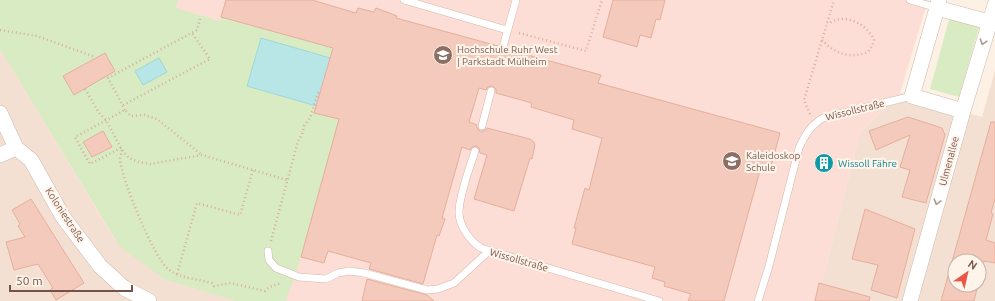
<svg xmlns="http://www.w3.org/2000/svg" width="995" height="301" font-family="Ubuntu,sans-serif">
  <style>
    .residential { fill: #f4e0d2; fill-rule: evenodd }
    .commercial { fill: #fdded7 }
    .green { fill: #d8ebc2 }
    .water { fill: #b8e6e7; stroke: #9ed7d9 }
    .building { fill: #f3cabb; stroke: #e6ae9b }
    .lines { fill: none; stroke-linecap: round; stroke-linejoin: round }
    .lane-casing { stroke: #d0b8ad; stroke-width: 8 }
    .street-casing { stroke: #d0b8ad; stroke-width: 16 }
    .path { stroke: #d8ad9e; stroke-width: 2.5; stroke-dasharray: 1 3; stroke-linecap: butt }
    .lane { stroke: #fff; stroke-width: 7 }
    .street { stroke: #fff; stroke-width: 15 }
    .oneway { stroke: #ad9892 }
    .labels { text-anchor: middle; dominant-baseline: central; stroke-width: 4; stroke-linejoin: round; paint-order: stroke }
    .education-label { font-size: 10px; fill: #785e54; stroke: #fff4ea; text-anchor: start }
    .street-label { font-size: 10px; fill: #765349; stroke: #fff4ea }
    .culture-label { font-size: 10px; fill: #0d838f; stroke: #fff4ea; text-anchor: start }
  </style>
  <rect width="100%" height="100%" fill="#fdf0e4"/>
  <path class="residential" d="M 0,49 L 116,242 L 166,280 L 236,301 L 0,301 Z
    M 995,71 L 995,301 L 817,301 L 860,133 L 900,93 L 982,117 ZM 955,261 L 979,261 L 979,285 L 955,285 Z"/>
  <path class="commercial" d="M 0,0 L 928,0 L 900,93 L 860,133 L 817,301 L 236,301 L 166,280 L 116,242 L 0,49 Z"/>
  <path class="green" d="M 0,0 L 178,0 L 176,8 L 220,21 L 221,17 L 357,55 L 301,257 L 286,301 L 236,301 L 166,280 L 120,247 L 0,49 Z
    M 950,16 L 980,24 L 959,97 L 930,89 Z"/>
  <path class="water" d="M 261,38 L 344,62 L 330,110 L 247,86 Z
    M 159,58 L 167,72 L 143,85 L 135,71 Z"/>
  <path class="building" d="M 226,0 L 312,0 L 356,13 L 358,8 L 374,12 L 376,8 L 397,16 L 396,18 L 498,46 L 499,50 L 501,52 L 505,52 L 508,49 L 516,51 L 516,49 L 531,53 L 531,56 L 601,75 L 598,83 L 780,133 L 770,170 L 761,167 L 724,301 L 688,301 L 691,294 L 664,286 L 665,282 L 652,278 L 655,267 L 572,244 L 576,228 L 574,228 L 585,188 L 589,190 L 602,138 L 572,129 L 574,120 L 531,107 L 532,103 L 496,93 L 496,89 L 492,86 L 488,87 L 486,90 L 479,88 L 469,122 L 477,125 L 477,128 L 480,131 L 484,131 L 487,128 L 530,139 L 534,142 L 535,145 L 532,159 L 530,158 L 514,211 L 474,199 L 487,155 L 480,153 L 479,148 L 476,146 L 472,147 L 470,150 L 462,147 L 442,218 L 445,219 L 439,236 L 437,235 L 423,284 L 369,269 L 371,263 L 328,251 L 324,263 L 301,257 L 339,119 L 314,113 L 333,48 L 221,17 Z
    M 613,0 L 665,0 L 660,20 L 656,19 L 651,38 L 640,35 L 637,47 L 603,37 Z
    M 105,53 L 115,71 L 74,95 L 63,76 Z
    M 908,117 L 942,128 L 945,135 L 926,203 L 902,197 L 910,170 L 900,167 L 910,135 L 876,150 L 869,131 Z
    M 991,122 L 995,122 L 995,199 L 991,213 L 993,214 L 986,240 L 995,243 L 995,263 L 984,261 L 979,280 L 979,261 L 955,261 L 955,285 L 978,285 L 974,301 L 941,301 Z
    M 103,131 L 112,147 L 92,157 L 83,142 Z
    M 31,199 L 84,283 L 56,300 L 50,290 L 53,288 L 38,264 L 14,270 L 6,242 L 25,237 L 18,226 L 20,224 L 12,210 Z
    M 865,209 L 915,229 L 897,298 L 871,290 L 878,265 L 852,259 Z
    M 367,279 L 427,295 L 434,301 L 362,301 Z
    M 819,283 L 870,297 L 869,301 L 815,301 Z"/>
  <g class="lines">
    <defs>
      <path id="lane" d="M 404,0 L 507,30
        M 910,0 L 937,8
        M 503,47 L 516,0
        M 482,126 L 491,91
        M 475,151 C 470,167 459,196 459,212 C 459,226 470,241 481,248 L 659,301
        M 268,251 L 269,260 L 276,268 L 299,277 L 326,279 L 338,273 L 349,271 L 364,273 L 427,290 L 438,289 L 454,283 L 489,251
        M 758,301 L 769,266 L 799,148 C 805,135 810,126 823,118 L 912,96"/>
      <path id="street" d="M 939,0 L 937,8 L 989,22
        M 937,8 L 912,96 L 963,111
        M 0,113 L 16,148 L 31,160 L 63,217 L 100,266 L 124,288 L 149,301
        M 0,155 L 16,148
        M 910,301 L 963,111 L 995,5"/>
    </defs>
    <use href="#lane" class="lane-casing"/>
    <use href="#street" class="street-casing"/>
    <path class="path" d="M 0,30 L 37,36 L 95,57
      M 519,33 L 586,51 L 602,0
      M 822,40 C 835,54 850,59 868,52 L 872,46 L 874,40 C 866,23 844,12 828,24
      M 85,89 L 99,113 L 106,120 L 122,150 L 129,158 L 139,162 L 150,164 L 202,155 L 287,180
      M 123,105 L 210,59 L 192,33
      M 125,110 L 108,78 L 197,30 L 201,16
      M 810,114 L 804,100 L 834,0
      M 121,148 L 90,164 L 75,137 L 125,110 L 131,116 L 144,115 L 157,119 L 202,155
      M 122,150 C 122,153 120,156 120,159 C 121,178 154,258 168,269 C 180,279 199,279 212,283 L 214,286 L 231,283 L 265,291 L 269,287 L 282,283
      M 271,241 L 298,141 L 302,135 L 304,126 L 310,118 L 318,93 L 320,93
      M 177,274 L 197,203 L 240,215 L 253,170"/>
    <use href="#lane" class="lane"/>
    <use href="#street" class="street"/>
  </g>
  <defs><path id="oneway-chevron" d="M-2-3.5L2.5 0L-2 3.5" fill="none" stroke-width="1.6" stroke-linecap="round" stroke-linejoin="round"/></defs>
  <g class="oneway">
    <use href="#oneway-chevron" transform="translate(983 42) rotate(107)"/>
    <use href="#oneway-chevron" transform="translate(937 202) rotate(105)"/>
  </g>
  <defs>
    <symbol id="university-disc" viewBox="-11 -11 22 22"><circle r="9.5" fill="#8d6e63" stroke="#fff4ea"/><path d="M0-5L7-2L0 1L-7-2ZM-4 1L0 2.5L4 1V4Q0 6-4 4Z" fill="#fff"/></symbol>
    <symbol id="school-disc" viewBox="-11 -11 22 22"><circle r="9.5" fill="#8d6e63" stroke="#fff4ea"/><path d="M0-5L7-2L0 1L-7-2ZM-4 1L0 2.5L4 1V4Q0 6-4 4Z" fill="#fff"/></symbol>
    <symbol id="building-disc" viewBox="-11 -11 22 22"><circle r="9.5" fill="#0f9aa8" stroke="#fff4ea"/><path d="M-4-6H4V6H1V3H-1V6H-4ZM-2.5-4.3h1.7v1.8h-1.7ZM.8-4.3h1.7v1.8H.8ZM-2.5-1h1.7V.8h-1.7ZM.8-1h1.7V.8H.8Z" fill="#fff"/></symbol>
  </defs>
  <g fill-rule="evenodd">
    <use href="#university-disc" x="432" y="44" width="22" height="22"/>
    <use href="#school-disc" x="721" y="150" width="22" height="22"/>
    <use href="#building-disc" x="813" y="152" width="22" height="22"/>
  </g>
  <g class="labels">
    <g class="education-label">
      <text x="457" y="49">Hochschule Ruhr West<tspan x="457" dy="12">| Parkstadt Mülheim</tspan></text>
      <text x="746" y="155">Kaleidoskop<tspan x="746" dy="12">Schule</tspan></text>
    </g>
    <g class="street-label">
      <text transform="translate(855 110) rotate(-14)">Wissollstraße</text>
      <text transform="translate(949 161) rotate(-75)">Ulmenallee</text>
      <text transform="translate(65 215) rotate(57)">Koloniestraße</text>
      <text transform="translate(519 260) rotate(16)">Wissollstraße</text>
    </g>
    <g class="culture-label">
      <text x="838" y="163">Wissoll Fähre</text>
    </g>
  </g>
  <g transform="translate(967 273) rotate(34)"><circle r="19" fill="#fff4ea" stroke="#c8b4aa"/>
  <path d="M0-3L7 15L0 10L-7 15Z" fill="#e95646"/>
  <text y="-6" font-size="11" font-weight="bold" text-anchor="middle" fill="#765349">N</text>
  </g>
  <path d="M10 285v6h122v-6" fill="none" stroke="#765349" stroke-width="2"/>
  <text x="16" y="285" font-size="12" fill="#765349" stroke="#fff4ea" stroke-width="3" paint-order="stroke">50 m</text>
</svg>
